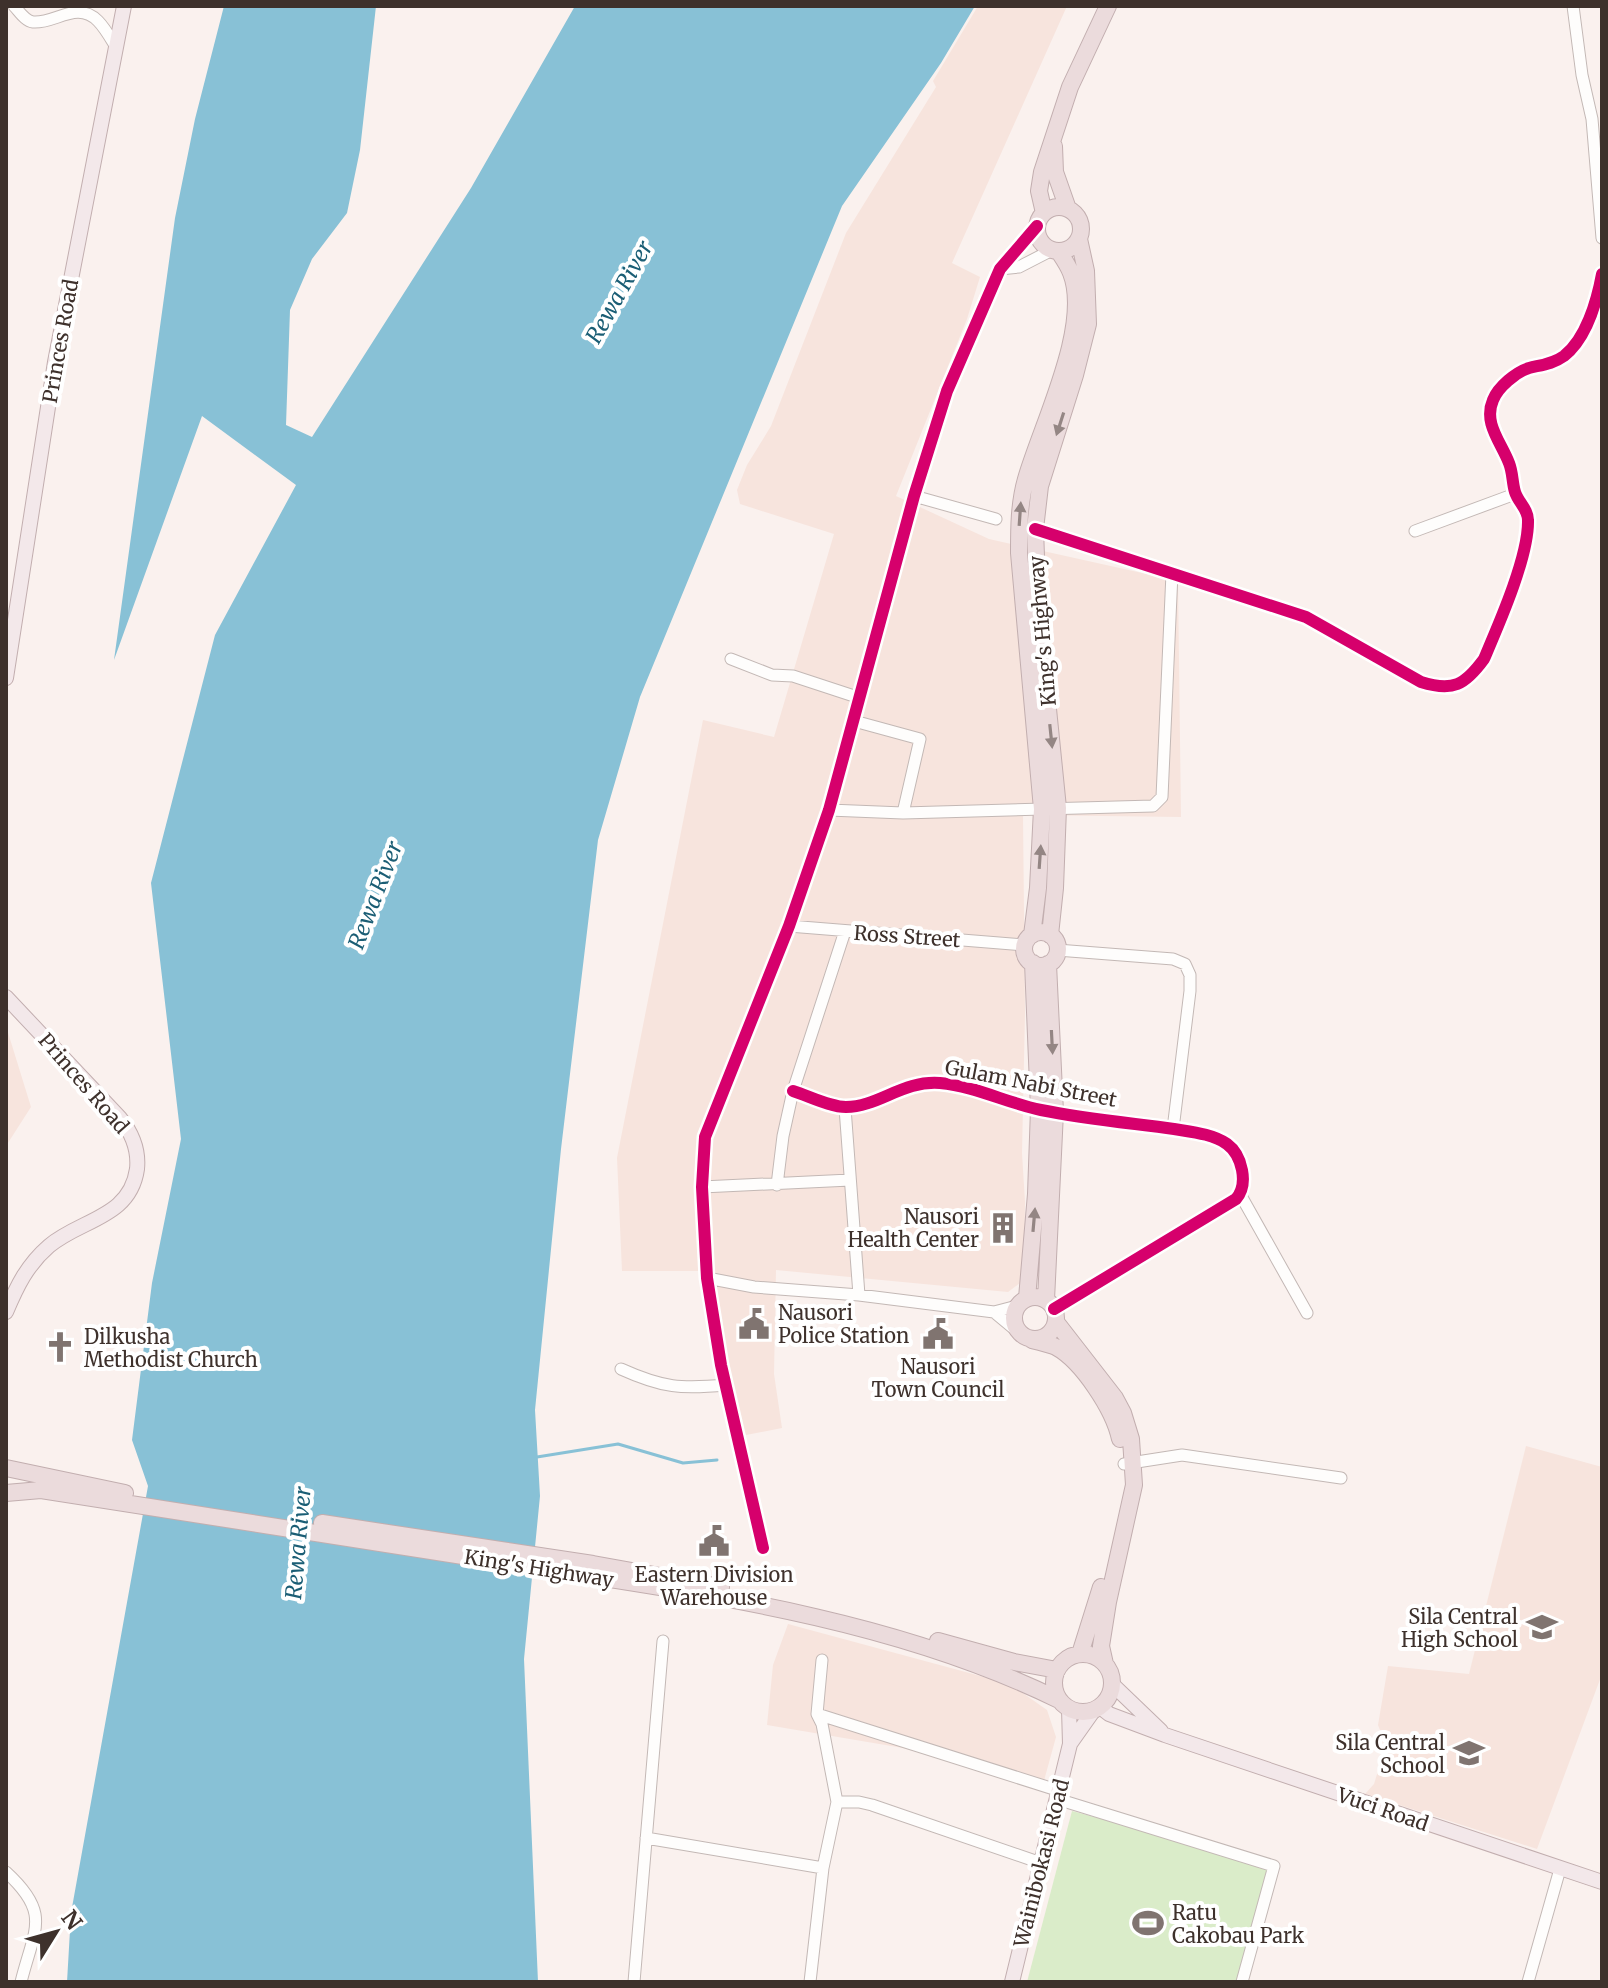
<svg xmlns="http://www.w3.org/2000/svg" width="1608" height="1988" font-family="Merriweather,serif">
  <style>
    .built { fill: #f7e4dd }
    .green { fill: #daecc9 }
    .water { fill: #88c1d6 }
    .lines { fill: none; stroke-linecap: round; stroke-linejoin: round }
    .stream { stroke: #88c1d6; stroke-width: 3 }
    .minor-casing { stroke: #c3b8b5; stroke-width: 13 }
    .major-casing { stroke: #c2aeaf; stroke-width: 16 }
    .highway-casing { stroke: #c2aeaf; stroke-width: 18 }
    .minor { stroke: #fefdfc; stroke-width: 11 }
    .major { stroke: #f3e8ea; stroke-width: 14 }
    .highway { stroke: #ebdbdc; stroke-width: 16 }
    .cycleway-casing { stroke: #fff; stroke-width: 17 }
    .cycleway { stroke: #d6006c; stroke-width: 12 }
    .oneway { fill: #948684 }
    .labels { text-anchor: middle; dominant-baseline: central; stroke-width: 8; stroke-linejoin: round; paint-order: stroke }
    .street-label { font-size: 20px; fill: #3e312c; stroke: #fff }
    .poi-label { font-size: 20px; fill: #3e312c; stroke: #fff; text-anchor: end }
    .water-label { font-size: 22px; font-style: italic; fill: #1b5e75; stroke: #fff }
  </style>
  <rect width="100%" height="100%" fill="#faf1ee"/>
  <path class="built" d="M 978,6 L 1067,6 L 952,263 L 980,277 L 967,319 L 896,496 L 989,539 L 1178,581 L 1181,817 L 1023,815 L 1025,1013 L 1022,1153 L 1025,1202 L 1024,1280 L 1008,1292 L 776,1270 L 774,1374 L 782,1428 L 741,1436 L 726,1378 L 715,1271 L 622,1271 L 617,1158 L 703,720 L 774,737 L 834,534 L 740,504 L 737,490 L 747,465 L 771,426 L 846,233 L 936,87 L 933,81 Z
    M 6,1026 L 31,1107 L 6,1146 Z
    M 1526,1446 L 1602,1467 L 1602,1674 L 1537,1849 L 1365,1794 L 1374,1784 L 1386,1745 L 1378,1725 L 1388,1666 L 1469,1674 Z
    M 788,1624 L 1010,1684 L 1047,1710 L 1056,1737 L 1042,1788 L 903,1748 L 767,1725 L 773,1665 Z"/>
  <path class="green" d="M 1072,1811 L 1270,1864 L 1238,1982 L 1027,1982 Z"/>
  <path class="water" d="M 224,6 L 376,6 L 360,150 L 347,213 L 312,259 L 290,310 L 286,425 L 312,437 L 471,188 L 575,6 L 975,6 L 941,63 L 842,206 L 640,697 L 598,840 L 561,1149 L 535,1410 L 540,1496 L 524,1659 L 538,1982 L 67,1982 L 71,1913 L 148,1486 L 132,1440 L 152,1283 L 181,1139 L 151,883 L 215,635 L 296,485 L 202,416 L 114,660 L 175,218 L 195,119 Z"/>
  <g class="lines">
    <path class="stream" d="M 537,1457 L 618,1444 L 683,1463 L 717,1460"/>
    <defs>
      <path id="minor" d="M 14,6 C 19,11 25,21 33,22 C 55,24 77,0 98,21 C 105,28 111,39 116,47
        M 1573,6 L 1582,75 L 1592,119 L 1602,238
        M 1000,269 L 1019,267 L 1052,250
        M 914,496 L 996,519
        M 1035,529 L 1306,617 L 1421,682 C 1453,692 1465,685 1484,659 C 1499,624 1529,556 1528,520 C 1528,509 1518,502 1515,492 C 1512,482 1513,473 1509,463 C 1501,442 1483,423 1493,400 C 1498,387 1516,372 1529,368 C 1541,365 1553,364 1564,356 C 1586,339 1597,301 1602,274
        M 1415,531 L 1515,494
        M 731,659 L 772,675 L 793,676 L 860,698
        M 854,721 L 920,739 L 903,813
        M 829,810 L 903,813 L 1153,806 L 1162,797 L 1172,573
        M 789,926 L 1025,945
        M 1057,950 L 1173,959 L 1185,964 L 1190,975 L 1190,991 L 1173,1129
        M 793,1091 C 809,1096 830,1107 846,1107 C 878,1107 903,1080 940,1083 C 975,1086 1007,1103 1041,1110 C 1085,1119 1130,1123 1174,1129 C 1192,1132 1213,1134 1227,1144 C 1242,1155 1249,1184 1236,1199 L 1054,1309
        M 845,1108 L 859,1295
        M 777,1185 L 783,1136 L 793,1091 L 845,931
        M 702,1187 L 850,1180
        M 1240,1194 L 1307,1313
        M 707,1278 L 754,1287 L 859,1295 L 994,1312 L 1017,1306
        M 994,1312 L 1018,1332
        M 621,1369 C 663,1388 681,1389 726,1385
        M 1124,1464 L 1182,1455 L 1341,1478
        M 763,1548 L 721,1365 L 707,1278 L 702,1187 L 705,1137 L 789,926 L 829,810 L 914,496 L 947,391 L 1000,269 L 1037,226
        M 817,1714 L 1060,1791
        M 1057,1799 L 1274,1866 L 1242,1982
        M 837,1802 L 859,1802 L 872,1805 L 1041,1863
        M 646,1838 L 823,1868
        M 6,1872 C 52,1914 34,1929 21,1982
        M 634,1982 L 663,1641
        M 810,1982 L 823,1868 L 837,1802 L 822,1724 L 817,1714 L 822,1660
        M 1528,1982 L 1560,1869"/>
      <path id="major" d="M 6,678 L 55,362 L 124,6
        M 6,997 L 120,1118 C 132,1133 139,1150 137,1169 C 130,1218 81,1219 49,1246 C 27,1265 17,1286 6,1312
        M 1112,1684 L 1161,1731
        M 1100,1707 L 1109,1714 L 1165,1735 L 1602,1882
        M 1070,1744 L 1094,1710
        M 1012,1982 L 1070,1744 L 1069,1709"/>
      <path id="highway" d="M 1054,146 L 1055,172 L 1068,209
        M1037 229a22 22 0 1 1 44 0a22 22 0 1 1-44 0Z
        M 1044,213 L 1039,191 L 1042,172 L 1070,87 L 1108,6
        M1024 949a17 17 0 1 1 34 0a17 17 0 1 1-34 0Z
        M 1032,935 L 1038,888 L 1042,809 L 1019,553 C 1019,528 1019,503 1026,479 C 1041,426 1092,326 1071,273 C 1068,265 1063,258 1059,252
        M 1050,935 L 1055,888 L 1058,808 L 1038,610 L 1035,529 L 1040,486 L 1075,375 L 1088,324 L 1086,271 L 1079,239
        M1014 1318a21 21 0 1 1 42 0a21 21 0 1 1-42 0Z
        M 1027,1298 L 1036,1194 L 1039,1109 L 1033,963
        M 1046,1300 L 1055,1112 L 1048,964
        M 1056,1322 L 1115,1398 L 1123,1413 L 1131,1439 L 1134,1485 L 1108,1602 L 1101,1646 L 1105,1664
        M 1032,1340 C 1039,1342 1049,1344 1056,1347 C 1082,1361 1114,1410 1120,1439
        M 6,1468 L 125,1493
        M 6,1493 L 41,1490 C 202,1516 364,1541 526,1566 C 706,1594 894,1619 1059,1700
        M 322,1523 L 593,1564 L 721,1587
        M 938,1641 L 1014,1662 L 1057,1670
        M 1080,1654 L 1101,1587
        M1054 1683a29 29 0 1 1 58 0a29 29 0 1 1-58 0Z"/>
    </defs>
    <use href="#minor" class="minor-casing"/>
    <use href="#major" class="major-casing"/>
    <use href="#highway" class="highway-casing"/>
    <use href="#minor" class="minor"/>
    <use href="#major" class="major"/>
    <use href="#highway" class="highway"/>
    <defs>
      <path id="cycleway" d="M 1035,529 L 1306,617 L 1421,682 C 1453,692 1465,685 1484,659 C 1499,624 1529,556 1528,520 C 1528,509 1518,502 1515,492 C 1512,482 1513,473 1509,463 C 1501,442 1483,423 1493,400 C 1498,387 1516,372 1529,368 C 1541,365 1553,364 1564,356 C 1586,339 1597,301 1602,274
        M 793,1091 C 809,1096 830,1107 846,1107 C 878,1107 903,1080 940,1083 C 975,1086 1007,1103 1041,1110 C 1085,1119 1130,1123 1174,1129 C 1192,1132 1213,1134 1227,1144 C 1242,1155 1249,1184 1236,1199 L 1054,1309
        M 763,1548 L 721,1365 L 707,1278 L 702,1187 L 705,1137 L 789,926 L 829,810 L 914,496 L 947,391 L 1000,269 L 1037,226"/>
    </defs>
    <use href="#cycleway" class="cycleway-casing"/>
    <use href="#cycleway" class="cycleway"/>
  </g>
  <defs><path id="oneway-solid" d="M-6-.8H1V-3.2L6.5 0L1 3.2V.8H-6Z" transform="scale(2)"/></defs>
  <g class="oneway">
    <use href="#oneway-solid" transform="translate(1060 424) rotate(108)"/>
    <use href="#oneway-solid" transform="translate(1020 514) rotate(-86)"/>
    <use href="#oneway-solid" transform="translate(1051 736) rotate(84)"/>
    <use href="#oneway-solid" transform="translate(1040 857) rotate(-86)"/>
    <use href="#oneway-solid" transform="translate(1052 1042) rotate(87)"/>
    <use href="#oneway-solid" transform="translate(1034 1220) rotate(-85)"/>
  </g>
  <defs>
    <symbol id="building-bare" viewBox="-9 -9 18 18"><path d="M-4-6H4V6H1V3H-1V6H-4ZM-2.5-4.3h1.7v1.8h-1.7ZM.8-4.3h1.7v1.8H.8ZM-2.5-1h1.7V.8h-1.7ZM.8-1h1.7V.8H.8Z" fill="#807470" stroke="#fff" stroke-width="2.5" paint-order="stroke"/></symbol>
    <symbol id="civic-bare" viewBox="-9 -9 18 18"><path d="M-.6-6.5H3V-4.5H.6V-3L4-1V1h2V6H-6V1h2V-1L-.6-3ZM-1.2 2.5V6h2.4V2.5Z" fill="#807470" stroke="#fff" stroke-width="2.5" paint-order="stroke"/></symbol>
    <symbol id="church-bare" viewBox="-9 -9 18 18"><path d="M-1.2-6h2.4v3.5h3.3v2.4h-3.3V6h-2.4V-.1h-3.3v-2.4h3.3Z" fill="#807470" stroke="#fff" stroke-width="2.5" paint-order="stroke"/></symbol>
    <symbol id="school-bare" viewBox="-9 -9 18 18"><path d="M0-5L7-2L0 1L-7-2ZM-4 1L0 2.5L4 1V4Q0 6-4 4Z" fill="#807470" stroke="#fff" stroke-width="2.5" paint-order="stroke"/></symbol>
    <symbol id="stadium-bare" viewBox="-9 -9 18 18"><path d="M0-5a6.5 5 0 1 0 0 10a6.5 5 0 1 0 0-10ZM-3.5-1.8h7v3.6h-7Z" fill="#807470" stroke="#fff" stroke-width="2.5" paint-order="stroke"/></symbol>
  </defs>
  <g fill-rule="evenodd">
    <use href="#building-bare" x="981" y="1206" width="44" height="44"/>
    <use href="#civic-bare" x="732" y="1302" width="44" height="44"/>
    <use href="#civic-bare" x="916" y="1312" width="44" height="44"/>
    <use href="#church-bare" x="38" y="1325" width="44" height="44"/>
    <use href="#civic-bare" x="692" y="1519" width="44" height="44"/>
    <use href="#school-bare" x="1520" y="1605" width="44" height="44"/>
    <use href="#school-bare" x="1447" y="1731" width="44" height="44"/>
    <use href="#stadium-bare" x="1126" y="1901" width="44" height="44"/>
  </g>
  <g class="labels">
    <g class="street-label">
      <text transform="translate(60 341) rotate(-80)">Princes Road</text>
      <text transform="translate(1042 631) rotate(-95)">King's Highway</text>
      <text transform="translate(907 936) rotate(4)">Ross Street</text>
      <text transform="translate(84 1083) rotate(49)">Princes Road</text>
      <text transform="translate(1031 1083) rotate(11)">Gulam Nabi Street</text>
      <text transform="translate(539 1568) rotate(9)">King's Highway</text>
      <text transform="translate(1383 1809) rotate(19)">Vuci Road</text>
      <text transform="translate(1041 1863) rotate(-76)">Wainibokasi Road</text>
    </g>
    <g class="poi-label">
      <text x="979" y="1216">Nausori<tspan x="979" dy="23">Health Center</tspan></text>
      <text x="778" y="1312" text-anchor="start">Nausori<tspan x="778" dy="23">Police Station</tspan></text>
      <text x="84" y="1336" text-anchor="start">Dilkusha<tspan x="84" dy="23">Methodist Church</tspan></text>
      <text x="938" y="1366" text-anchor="middle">Nausori<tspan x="938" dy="23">Town Council</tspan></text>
      <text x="714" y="1574" text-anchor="middle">Eastern Division<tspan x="714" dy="23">Warehouse</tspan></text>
      <text x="1518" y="1616">Sila Central<tspan x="1518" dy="23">High School</tspan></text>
      <text x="1445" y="1742">Sila Central<tspan x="1445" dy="23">School</tspan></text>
      <text x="1172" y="1912" text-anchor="start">Ratu<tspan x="1172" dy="23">Cakobau Park</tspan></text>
    </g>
    <g class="water-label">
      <text transform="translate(619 292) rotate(-61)">Rewa River</text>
      <text transform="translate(375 895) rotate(-69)">Rewa River</text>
      <text transform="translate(298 1543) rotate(-85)">Rewa River</text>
    </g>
  </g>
  <rect width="1608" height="1988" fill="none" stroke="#3e312c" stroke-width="16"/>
  <g transform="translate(56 1932) rotate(53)" stroke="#ffffff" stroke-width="6" paint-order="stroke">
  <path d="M0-6L14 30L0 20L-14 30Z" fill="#3e312c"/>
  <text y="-12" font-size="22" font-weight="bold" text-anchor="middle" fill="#3e312c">N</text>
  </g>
</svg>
